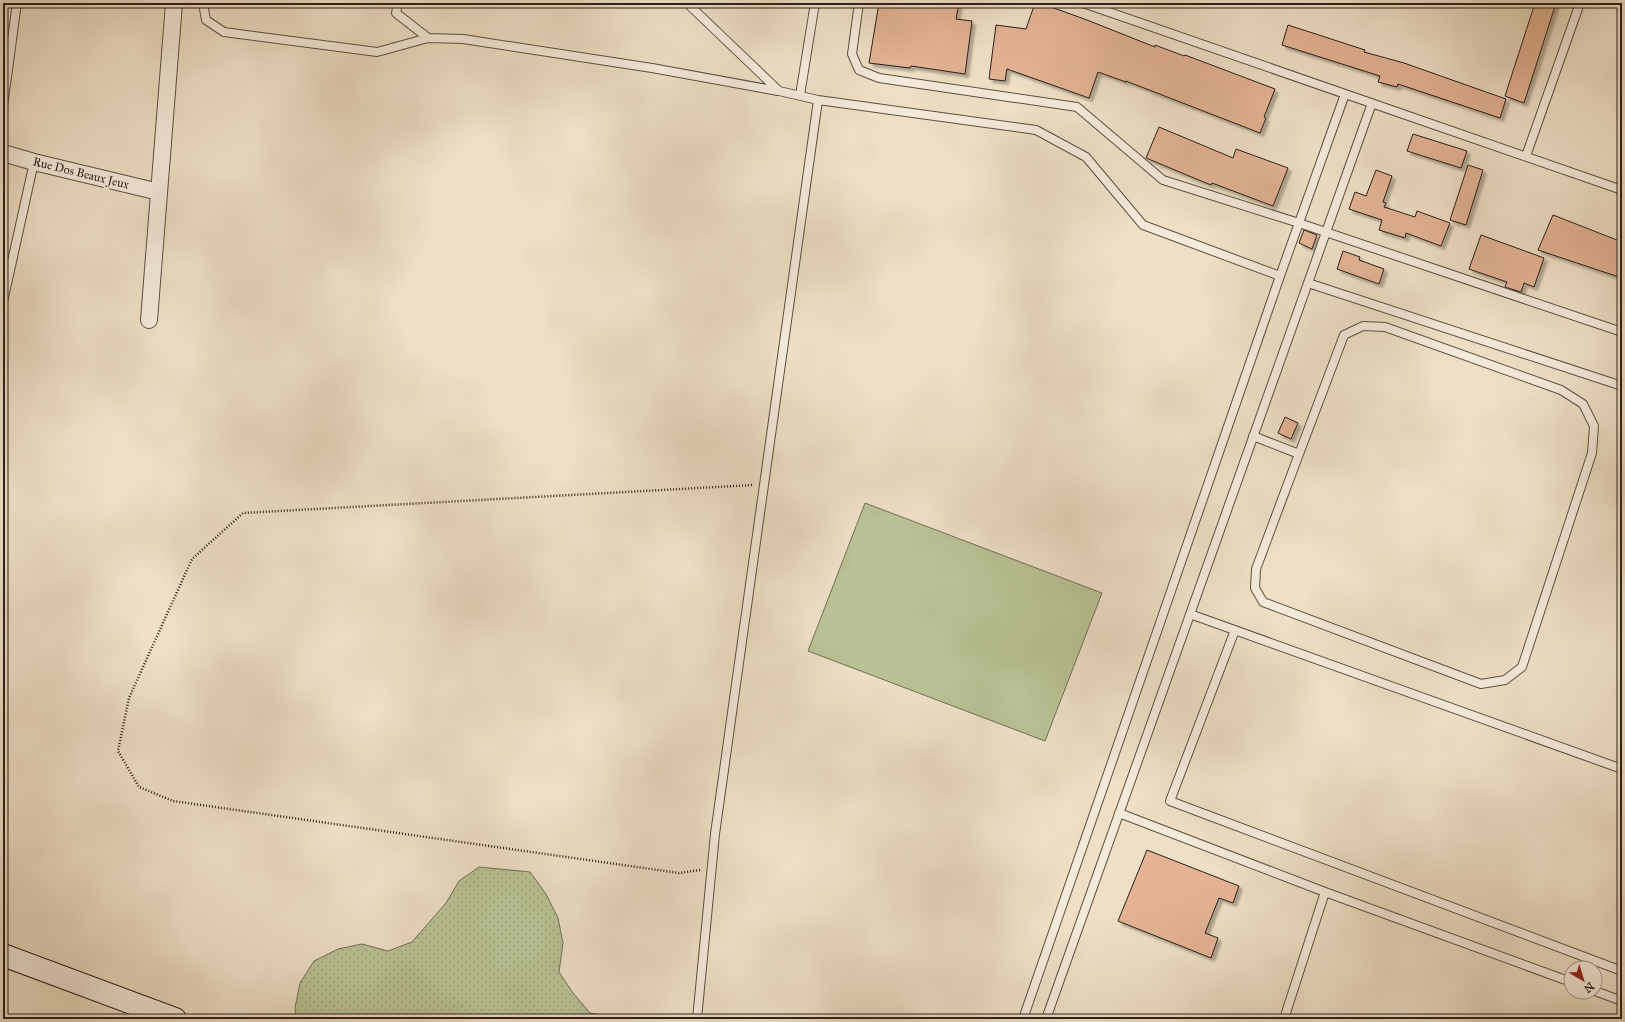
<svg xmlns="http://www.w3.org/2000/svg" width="1625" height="1022" font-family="'IM FELL Great Primer',serif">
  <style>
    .grass { fill: url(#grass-dots); stroke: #727156 }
    .pitch { fill: #b8c295; stroke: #727156 }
    .building { fill: #e3b394; stroke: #2b2018; filter: url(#shadow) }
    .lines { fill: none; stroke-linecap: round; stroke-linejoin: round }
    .service-casing { stroke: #5c5043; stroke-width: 10 }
    .minor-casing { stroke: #5c5043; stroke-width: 18 }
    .secondary-casing { stroke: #2b2018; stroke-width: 24 }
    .path { stroke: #2b2018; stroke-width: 2.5; stroke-dasharray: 1 2; stroke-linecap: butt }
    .service { stroke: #f4ead9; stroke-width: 8 }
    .minor { stroke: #f4ead9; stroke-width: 16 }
    .secondary { stroke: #f4ead9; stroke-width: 22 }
    .labels { text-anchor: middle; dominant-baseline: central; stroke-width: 4; stroke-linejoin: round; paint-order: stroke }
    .street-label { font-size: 12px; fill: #2b2018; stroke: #f4ead9 }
  </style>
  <defs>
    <pattern id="grass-dots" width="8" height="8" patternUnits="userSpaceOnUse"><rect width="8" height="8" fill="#b8c295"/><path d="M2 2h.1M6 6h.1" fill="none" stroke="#9ea680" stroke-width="1.8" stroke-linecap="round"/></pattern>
    <filter id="shadow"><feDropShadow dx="3.5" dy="3.5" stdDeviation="1" flood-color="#0004"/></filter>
  </defs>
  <rect width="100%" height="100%" fill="#eedfc5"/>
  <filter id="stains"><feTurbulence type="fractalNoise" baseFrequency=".005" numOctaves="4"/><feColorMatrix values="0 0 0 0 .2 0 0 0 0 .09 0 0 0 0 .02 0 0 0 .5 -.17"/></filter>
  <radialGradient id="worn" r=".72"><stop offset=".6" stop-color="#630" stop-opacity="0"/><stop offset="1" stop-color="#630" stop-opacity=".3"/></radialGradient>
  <path class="grass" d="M 479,867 L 530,872 L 546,894 L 558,918 L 563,943 L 559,972 L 573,993 L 590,1013 L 623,1019 L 296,1019 L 295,1008 L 300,983 L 314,961 L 338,949 L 362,944 L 388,951 L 412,942 L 446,903 L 459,881 Z"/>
  <path class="pitch" d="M 865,503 L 1102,593 L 1045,741 L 808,651 Z"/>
  <path class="building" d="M 879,3 L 959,3 L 956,19 L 972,21 L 965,74 L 911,66 L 910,68 L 869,63 Z
    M 1035,3 L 1040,3 L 1087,20 L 1155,47 L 1155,45 L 1184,56 L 1185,55 L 1275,89 L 1264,117 L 1266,118 L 1260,133 L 1126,81 L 1126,82 L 1098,72 L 1089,98 L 1007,69 L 1005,81 L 989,79 L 996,25 L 1026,29 Z
    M 1535,3 L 1556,3 L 1524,103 L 1505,96 Z
    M 1288,25 L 1365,50 L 1364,52 L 1404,63 L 1506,99 L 1500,118 L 1398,84 L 1397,87 L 1378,82 L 1380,76 L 1282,45 Z
    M 1159,127 L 1233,158 L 1236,149 L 1288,168 L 1273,206 L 1212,183 L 1211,185 L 1146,158 Z
    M 1413,134 L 1467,151 L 1461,168 L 1407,151 Z
    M 1468,165 L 1483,170 L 1466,225 L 1450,220 Z
    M 1376,170 L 1392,176 L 1383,202 L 1386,203 L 1384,207 L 1415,217 L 1417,211 L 1450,223 L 1441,246 L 1406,233 L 1405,238 L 1379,230 L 1382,220 L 1349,209 L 1355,192 L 1366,196 Z
    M 1553,215 L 1622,242 L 1622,278 L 1538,250 Z
    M 1304,230 L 1317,235 L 1312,249 L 1299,243 Z
    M 1481,235 L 1544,258 L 1534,287 L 1524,283 L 1521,292 L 1505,287 L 1507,282 L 1469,269 Z
    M 1343,251 L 1360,257 L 1359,260 L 1384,269 L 1379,284 L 1337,269 Z
    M 1285,417 L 1298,423 L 1291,439 L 1278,433 Z
    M 1147,850 L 1239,886 L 1233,903 L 1219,898 L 1205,933 L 1218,938 L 1211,958 L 1118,921 Z"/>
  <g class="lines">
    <defs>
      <path id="service" d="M 203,3 L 206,20 L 224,32 L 377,52 L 428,38 L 463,39 L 652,68 L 778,91
        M 398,3 L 396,13 L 428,38
        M 687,3 L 779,91 L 818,100 L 1036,130 L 1086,157 L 1143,225 L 1280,276
        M 859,3 L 852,54 L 859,70 L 879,78 L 1077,107 L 1163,180 L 1299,223 L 1622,332
        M 1083,3 L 1622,190
        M 800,95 L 815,3
        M 3,106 L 17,3
        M 1526,156 L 1580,3
        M 1308,283 L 1622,386
        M 3,302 L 34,162
        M 1253,436 L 1299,454 L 1256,569 L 1255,588 L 1263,602 L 1481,684 L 1505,680 L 1522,667 L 1592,453 L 1594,426 L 1583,404 L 1561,390 L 1385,327 L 1363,326 L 1344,335 L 1299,454
        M 1190,614 L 1622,769
        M 1235,630 L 1170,801 L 1622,971
        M 1119,813 L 1325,892 L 1571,982
        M 1595,991 L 1622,1001
        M 697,1019 L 715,834 L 818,100
        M 1023,1019 L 1280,276 L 1345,94
        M 1046,1019 L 1372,103
        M 1284,1019 L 1325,892"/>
      <path id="minor" d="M 3,153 L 34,162 L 159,192
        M 149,320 L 174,3"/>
      <path id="secondary" d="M 3,955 L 175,1019"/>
    </defs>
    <use href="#service" class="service-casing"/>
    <use href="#minor" class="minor-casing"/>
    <use href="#secondary" class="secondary-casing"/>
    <path class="path" d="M 700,870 L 679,873 L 173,801 L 139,787 L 118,751 L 129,698 L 192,559 L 243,513 L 753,485"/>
    <use href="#service" class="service"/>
    <use href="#minor" class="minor"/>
    <use href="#secondary" class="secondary"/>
  </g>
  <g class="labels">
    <g class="street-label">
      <text transform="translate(81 173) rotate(14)">Rue Dos Beaux Jeux</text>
    </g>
  </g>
  <rect width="1625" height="1022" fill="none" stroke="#eedfc5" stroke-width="16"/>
  <rect x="4" y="4" width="1617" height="1014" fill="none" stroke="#2b2018" stroke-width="2"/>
  <rect x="8" y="8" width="1609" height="1006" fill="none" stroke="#2b2018"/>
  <g transform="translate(1583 980) rotate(142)"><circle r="19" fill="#f4ead9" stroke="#a4998c"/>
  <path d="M0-3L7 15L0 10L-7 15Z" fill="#8f2418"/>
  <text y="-6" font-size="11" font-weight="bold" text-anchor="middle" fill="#2b2018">N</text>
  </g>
  <rect width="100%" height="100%" filter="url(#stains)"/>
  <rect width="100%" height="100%" fill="url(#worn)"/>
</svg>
